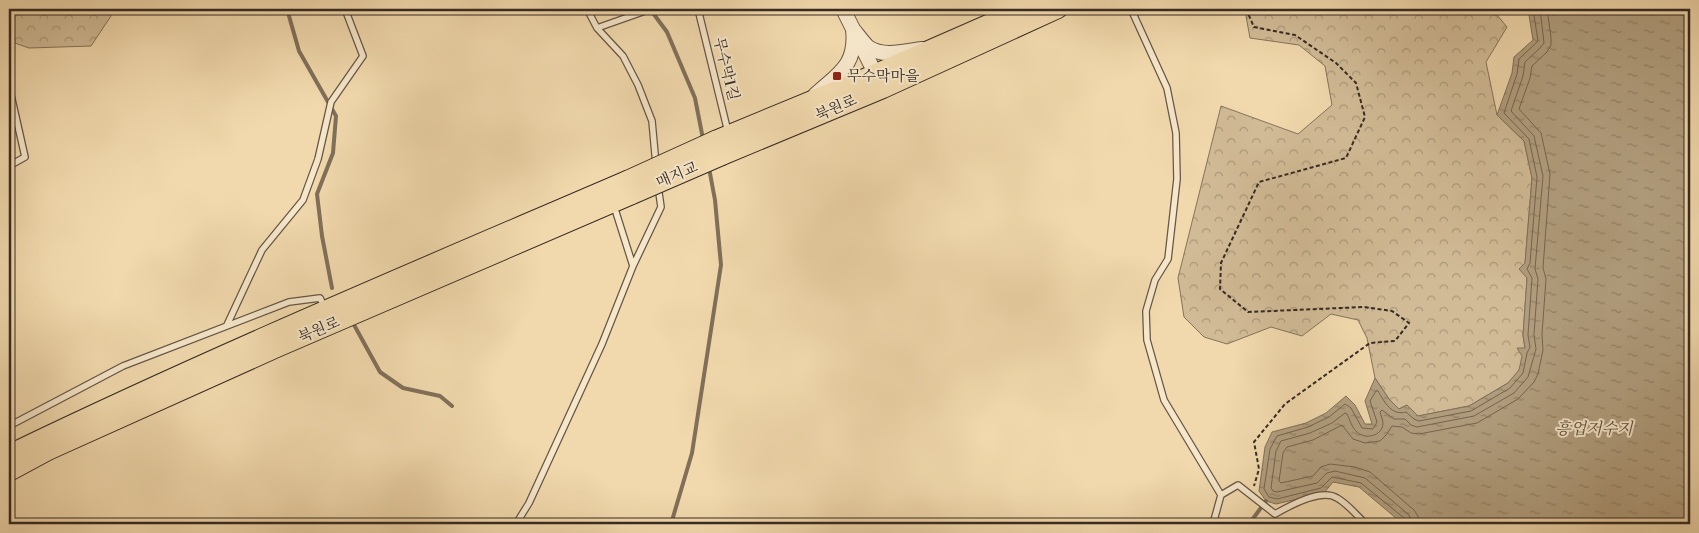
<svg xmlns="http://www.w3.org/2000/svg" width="1699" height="533" font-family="'Libre Bodoni','Noto Serif KR',serif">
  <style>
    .forest { fill: url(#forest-crowns); stroke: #84735c }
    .water { fill: url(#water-ripples); stroke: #80705a }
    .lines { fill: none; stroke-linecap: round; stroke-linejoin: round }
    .shore { stroke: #746450; stroke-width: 1 }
    .stream { stroke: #80705a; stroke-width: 4 }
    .service-casing { stroke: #655646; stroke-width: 8 }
    .tertiary-casing { stroke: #655646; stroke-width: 16 }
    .primary-casing { stroke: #362b23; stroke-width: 20 }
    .path { stroke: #362b23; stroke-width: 2; stroke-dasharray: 4 2.5; stroke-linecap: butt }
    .service { stroke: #f6e6ca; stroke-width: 5.5 }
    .tertiary { stroke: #f6e6ca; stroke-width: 14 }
    .primary { stroke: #f1d9ad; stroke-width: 18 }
    .primary-bridge-casing { stroke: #362b23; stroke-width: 20; stroke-linecap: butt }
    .primary-bridge { stroke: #f1d9ad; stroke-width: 18 }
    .poi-dot { fill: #8f2418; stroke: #f6e6ca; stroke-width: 2 }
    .labels { text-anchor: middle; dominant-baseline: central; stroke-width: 4; stroke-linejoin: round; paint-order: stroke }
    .street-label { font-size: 15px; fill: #362b23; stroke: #f6e6ca }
    .poi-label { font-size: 15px; fill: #362b23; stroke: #f6e6ca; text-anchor: start }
    .water-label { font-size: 16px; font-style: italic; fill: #5b4e3e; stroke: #f6e6ca }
  </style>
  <defs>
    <pattern id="forest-crowns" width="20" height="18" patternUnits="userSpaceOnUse" patternTransform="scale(1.25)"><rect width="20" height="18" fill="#d1bb96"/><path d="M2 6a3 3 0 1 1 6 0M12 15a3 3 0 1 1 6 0" fill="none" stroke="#aa987a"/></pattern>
    <pattern id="water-ripples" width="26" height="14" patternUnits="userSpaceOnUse" patternTransform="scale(1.25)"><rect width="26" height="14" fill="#b19e7e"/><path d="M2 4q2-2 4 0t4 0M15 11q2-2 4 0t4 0" fill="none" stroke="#918167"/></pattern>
  </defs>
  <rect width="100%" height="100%" fill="#f1d9ad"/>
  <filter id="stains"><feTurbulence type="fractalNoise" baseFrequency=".004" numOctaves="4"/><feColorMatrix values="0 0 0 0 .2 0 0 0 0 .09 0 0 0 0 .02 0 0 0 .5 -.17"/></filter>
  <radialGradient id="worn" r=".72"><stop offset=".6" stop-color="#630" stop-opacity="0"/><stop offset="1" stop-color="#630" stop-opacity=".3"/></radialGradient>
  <path class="forest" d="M 9,9 L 110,9 L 111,16 L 91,46 L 29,48 L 9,41 Z
    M 1248,9 L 1492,9 L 1507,27 L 1486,62 L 1497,115 L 1524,141 L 1532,178 L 1525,263 L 1527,278 L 1523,335 L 1525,349 L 1520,370 L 1508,383 L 1469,406 L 1418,416 L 1407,405 L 1399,409 L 1389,399 L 1375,378 L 1367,338 L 1358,320 L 1331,314 L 1302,336 L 1271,327 L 1227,344 L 1204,337 L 1184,317 L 1178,278 L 1221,106 L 1298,134 L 1332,105 L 1325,66 L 1299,45 L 1250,38 L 1246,16 Z"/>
  <path class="water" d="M 1528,9 L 1690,9 L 1690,524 L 1403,524 L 1359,487 L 1333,482 L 1324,493 L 1276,504 L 1266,501 L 1259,491 L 1265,447 L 1272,432 L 1306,423 L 1326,413 L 1346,396 L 1355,405 L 1365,424 L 1372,424 L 1365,401 L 1375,378 L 1389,399 L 1399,409 L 1407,405 L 1418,416 L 1469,406 L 1508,383 L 1519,370 L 1522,356 L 1517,348 L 1525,348 L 1523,335 L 1527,278 L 1519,269 L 1525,263 L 1532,178 L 1524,141 L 1497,115 L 1512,73 L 1514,57 L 1533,40 Z"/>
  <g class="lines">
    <path class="shore" d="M 1406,524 L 1404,518 L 1361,483 L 1332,477 L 1321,488 L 1277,499 L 1269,497 L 1264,489 L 1270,449 L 1277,436 L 1308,427 L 1329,417 L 1345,404 L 1351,408 L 1362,428 L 1373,429 L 1377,422 L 1370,401 L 1376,391 L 1378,391 C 1385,403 1392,416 1406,412 L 1414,419 L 1419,421 L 1471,411 L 1510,388 L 1523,373 L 1527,353 L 1530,347 L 1528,335 L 1532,278 L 1527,269 L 1530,263 L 1537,177 L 1529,139 L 1504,113 L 1517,74 L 1519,59 L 1538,41 L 1533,9
      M 1412,524 L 1411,519 L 1408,514 L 1365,478 L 1335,471 L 1327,473 L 1317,483 L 1277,492 L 1273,491 L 1271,488 L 1276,451 L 1281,441 L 1310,433 L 1332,423 L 1345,413 L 1347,414 C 1350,420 1352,428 1357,432 C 1365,440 1382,436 1383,424 C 1383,420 1381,416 1380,412 L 1382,410 L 1394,419 L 1405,419 L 1411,425 L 1417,427 L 1474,416 L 1514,393 L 1528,377 L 1536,349 L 1534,334 L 1538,279 L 1535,269 L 1543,176 L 1534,136 L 1511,111 L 1523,76 L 1525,62 L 1540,48 L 1544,43 L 1540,9
      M 1419,524 L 1418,516 L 1414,510 L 1370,472 L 1355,467 L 1330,464 L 1321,467 L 1313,476 L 1281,483 L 1279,481 L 1283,453 L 1287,447 L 1313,440 L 1342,425 L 1353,439 L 1365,443 L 1380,441 L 1386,435 L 1392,426 L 1402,427 L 1411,433 L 1419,434 L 1477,423 L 1518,399 L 1534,382 L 1538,374 L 1543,350 L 1542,334 L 1546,279 L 1543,268 L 1550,174 L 1541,133 L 1519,109 L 1530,78 L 1532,66 L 1547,52 L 1551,45 L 1551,37 L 1547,9"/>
    <path class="stream" d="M 287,9 L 299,51 L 336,116 L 333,153 L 317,194 L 322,236 L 332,288
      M 650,9 L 667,32 L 695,98 L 703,139
      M 353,323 L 380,372 L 403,388 L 440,396 L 452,406
      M 671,524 L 692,453 L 721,265 L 715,200 L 709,168
      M 1249,524 L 1266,501"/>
    <defs>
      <path id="service" d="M 587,9 L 597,28 L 623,56 L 638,85 L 652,121 L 656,165
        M 698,9 L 728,132
        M 1131,9 L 1167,88 L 1176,133 L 1177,179 L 1168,259 L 1155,280 L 1146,311 L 1147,340 L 1164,400 L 1221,495
        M 597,28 L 651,9
        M 9,86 L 25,157 L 9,166
        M 614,206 L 633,266
        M 227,325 L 262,250 L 303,200 L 318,159 L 331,102 L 363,56 L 345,9
        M 9,426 L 123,366 L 289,302 L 320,298 L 325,308
        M 516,524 L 529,503 L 602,344 L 633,266 L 661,207 L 658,186
        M 1213,524 L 1221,495 L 1238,485 L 1275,514 C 1289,506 1321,488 1337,498 C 1348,504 1357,516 1366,524"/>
      <path id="tertiary" d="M 843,9 L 879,81
        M 853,29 C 858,35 863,42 868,47 C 883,58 906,51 922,49
        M 815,95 C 839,73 857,65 853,29"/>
      <path id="primary" d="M 715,140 L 853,83 L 1022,9
        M 722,156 L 883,89 L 1058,9
        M 9,454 C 212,356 420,269 627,180
        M 9,472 L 48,451 L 277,348 L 632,195"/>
    </defs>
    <use href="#service" class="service-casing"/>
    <use href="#tertiary" class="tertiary-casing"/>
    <use href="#primary" class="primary-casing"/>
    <path class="path" d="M 1246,9 L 1254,27 L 1295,35 L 1336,63 L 1356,83 L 1365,117 L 1346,158 L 1259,182 L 1221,263 L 1220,289 L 1248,312 L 1364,307 L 1392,311 L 1409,323 L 1395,341 L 1370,343 L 1285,404 L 1254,442 L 1259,469 L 1254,486"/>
    <use href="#service" class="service"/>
    <use href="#tertiary" class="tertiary"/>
    <use href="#primary" class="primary"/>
    <defs>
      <path id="primary-bridge" d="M 627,180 L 715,140
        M 632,195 L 722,156"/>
    </defs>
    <use href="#primary-bridge" class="primary-bridge-casing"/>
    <use href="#primary-bridge" class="primary-bridge"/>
  </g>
  <rect class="poi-dot" x="832" y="71" width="10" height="10" rx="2.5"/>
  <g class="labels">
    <g class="street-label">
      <text transform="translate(726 69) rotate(76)">무수막1길</text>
      <text transform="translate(836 108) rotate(-23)">북원로</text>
      <text transform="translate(677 175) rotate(-23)">매지교</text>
      <text transform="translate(319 330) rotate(-23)">북원로</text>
    </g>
    <g class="poi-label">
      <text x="847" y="76">무수막마을</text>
    </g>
    <g class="water-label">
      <text x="1594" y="429">흥업저수지</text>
    </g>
  </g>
  <rect width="1699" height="533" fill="none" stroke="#f1d9ad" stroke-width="30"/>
  <rect x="10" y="10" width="1679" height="513" fill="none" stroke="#362b23" stroke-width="2.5"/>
  <rect x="15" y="15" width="1669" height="503" fill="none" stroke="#362b23"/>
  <rect width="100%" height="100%" filter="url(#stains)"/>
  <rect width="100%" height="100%" fill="url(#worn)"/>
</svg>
